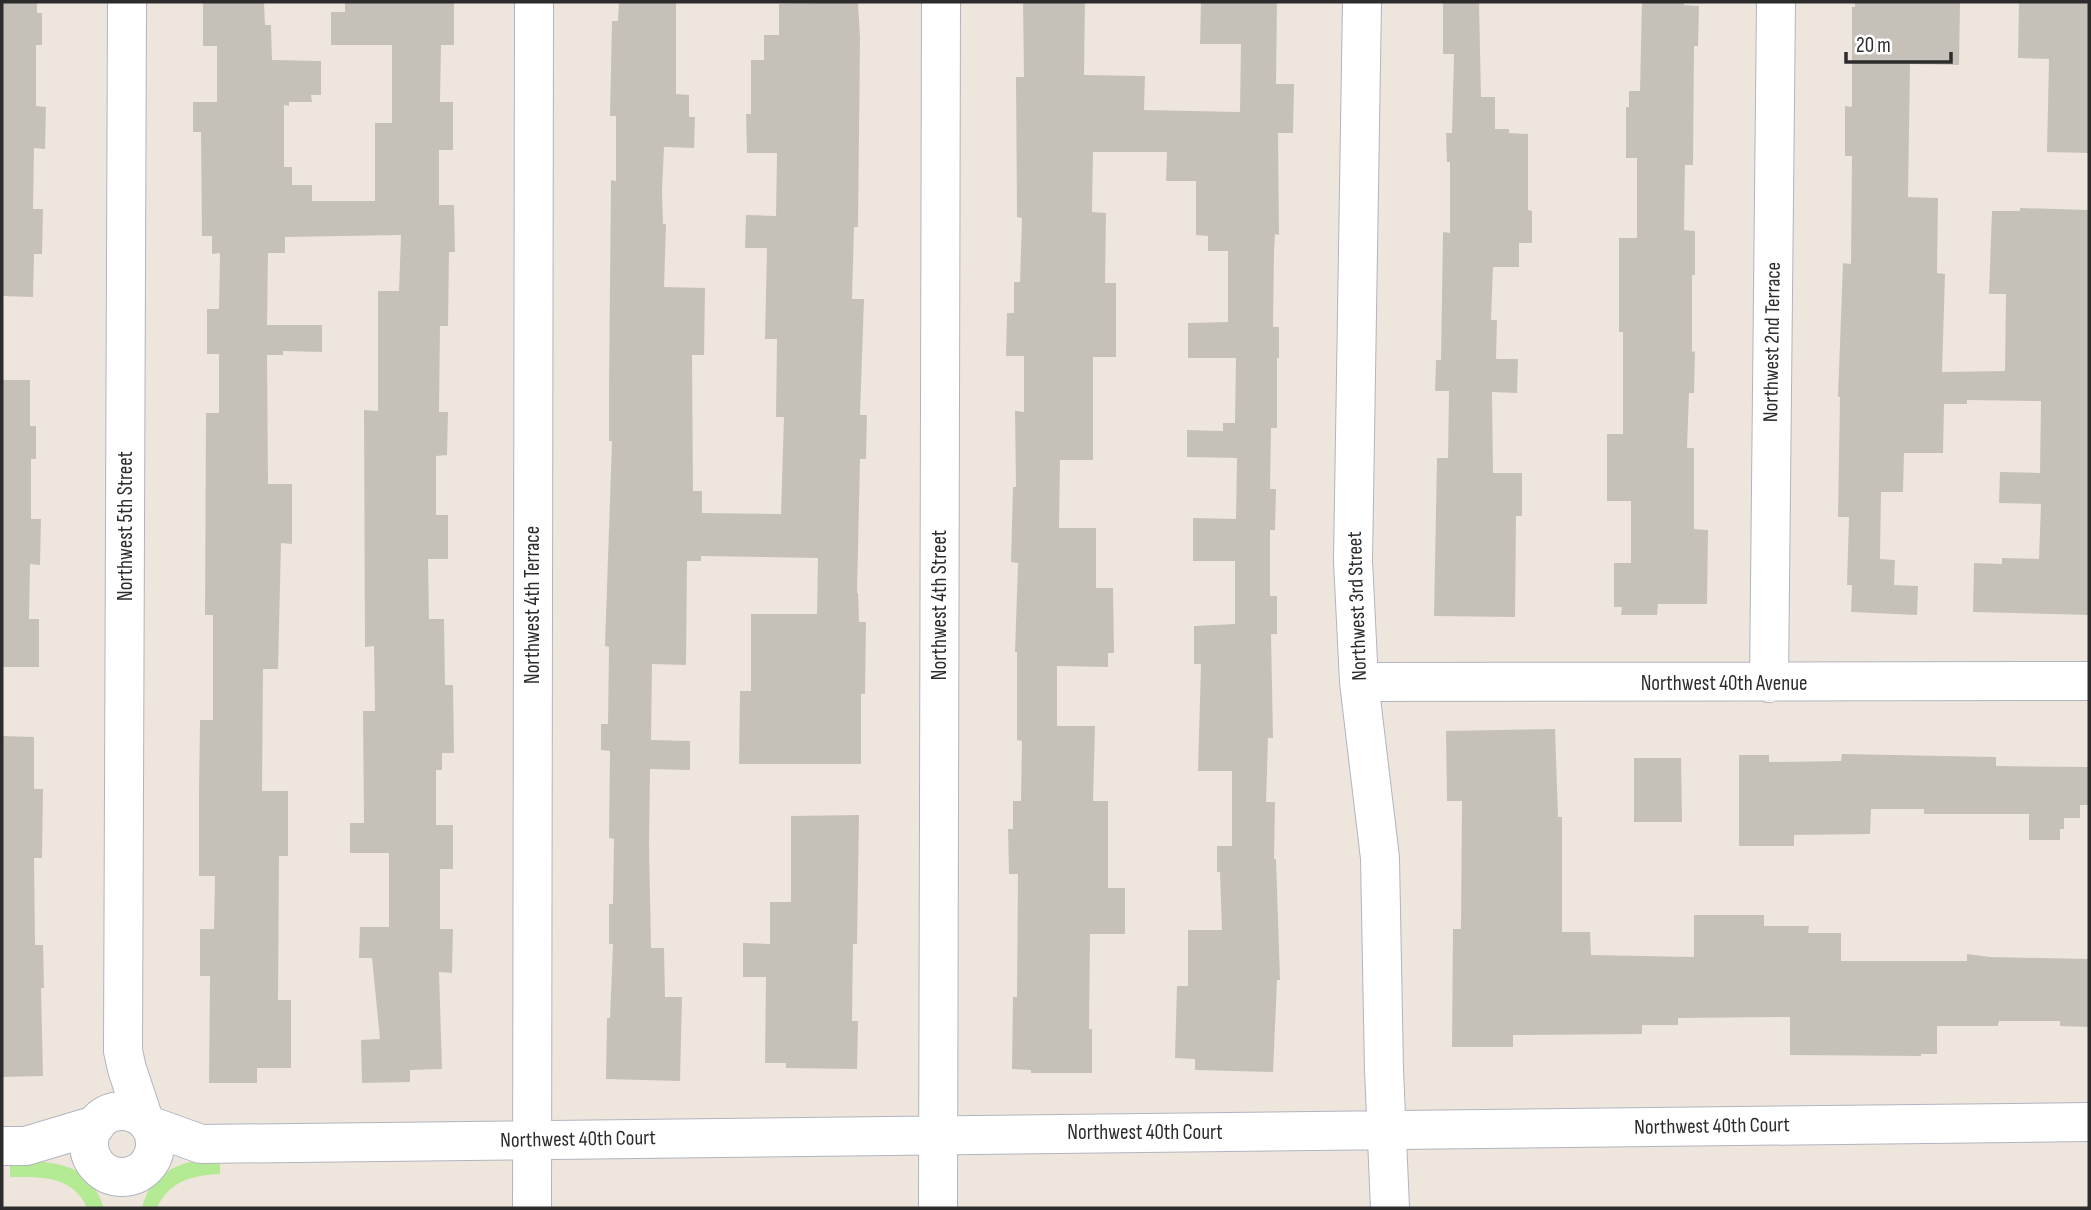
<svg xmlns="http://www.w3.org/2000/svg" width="2091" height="1210" font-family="'Sofia Sans Condensed',sans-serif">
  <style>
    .green { fill: #b4ea94 }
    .building { fill: #c6c1b8 }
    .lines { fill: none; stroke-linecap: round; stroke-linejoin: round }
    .minor-casing { stroke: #b1b4c0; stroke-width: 40 }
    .minor { stroke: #fff; stroke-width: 38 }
    .labels { text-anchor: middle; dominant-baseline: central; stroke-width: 7; stroke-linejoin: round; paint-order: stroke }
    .street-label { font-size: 21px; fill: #2c2c2c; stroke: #fff }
  </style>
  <rect width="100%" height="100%" fill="#eee6dd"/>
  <path class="green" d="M 220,1158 L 220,1174 C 193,1175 169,1181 157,1208 L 142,1208 C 151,1170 185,1159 220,1158 Z
    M 10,1161 C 52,1161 89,1161 104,1208 L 87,1208 C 73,1175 40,1177 10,1177 Z"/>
  <path class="building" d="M 2,2 L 37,2 L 37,13 L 42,13 L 42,45 L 36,45 L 36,106 L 46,107 L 45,149 L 34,148 L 33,209 L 43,209 L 42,254 L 34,254 L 33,297 L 2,296 Z
    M 203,2 L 264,2 L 265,25 L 271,25 L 272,60 L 321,61 L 321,95 L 311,95 L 312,102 L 289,102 L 289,106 L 284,105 L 284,167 L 292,167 L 292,185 L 312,185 L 312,201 L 375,201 L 375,123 L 392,123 L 392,45 L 331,45 L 331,12 L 345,12 L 345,2 L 454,2 L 454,45 L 441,45 L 440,102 L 453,102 L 453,150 L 439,150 L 439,205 L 454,205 L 455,252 L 449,252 L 448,326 L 440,326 L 439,412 L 448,412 L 447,455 L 436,456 L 436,515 L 448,515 L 448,559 L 428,559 L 429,619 L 444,619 L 445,685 L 453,685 L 454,753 L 442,753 L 442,770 L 436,770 L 436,825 L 453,825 L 453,869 L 440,869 L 440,929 L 453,929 L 452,973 L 439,972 L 442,1069 L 410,1070 L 410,1082 L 362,1083 L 361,1040 L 380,1039 L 372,958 L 359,958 L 360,927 L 389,927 L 389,853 L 350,853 L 350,823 L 364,823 L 363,711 L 375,711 L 374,646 L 365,647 L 364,410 L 378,411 L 378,291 L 399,291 L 401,235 L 285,237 L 285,253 L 268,253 L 267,325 L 322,325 L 322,352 L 283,351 L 283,355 L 267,355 L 268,484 L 292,484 L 292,544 L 281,543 L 278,669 L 263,669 L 262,791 L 288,791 L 288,856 L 279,856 L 278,1000 L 291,1000 L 291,1068 L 257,1068 L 257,1083 L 209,1083 L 210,976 L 200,976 L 200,929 L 214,929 L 215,876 L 199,876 L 199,790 L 200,720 L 213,720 L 213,615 L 205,615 L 206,413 L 219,413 L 219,354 L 207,354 L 207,309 L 219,309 L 220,253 L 212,254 L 212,236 L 202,236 L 201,132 L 193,132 L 193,102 L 217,102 L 217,46 L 203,46 Z
    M 619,2 L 676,2 L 676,94 L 689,95 L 689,117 L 695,117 L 694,148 L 664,147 L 662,192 L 663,224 L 666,224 L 664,287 L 705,288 L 704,355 L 692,355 L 693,491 L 702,491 L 702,513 L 781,514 L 784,417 L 776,417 L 777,339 L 765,339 L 767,248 L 745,248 L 746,215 L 776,216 L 777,153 L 747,153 L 746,114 L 751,114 L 751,60 L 764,60 L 764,35 L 779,35 L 779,4 L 858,2 L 860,38 L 858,227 L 854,227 L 852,299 L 864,299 L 860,415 L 867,415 L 866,459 L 860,459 L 857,593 L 858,593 L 859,622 L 866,622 L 865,694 L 861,694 L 861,764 L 739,764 L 740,691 L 751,691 L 751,614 L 817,614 L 818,558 L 701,556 L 701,561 L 687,561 L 686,665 L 652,664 L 651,740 L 690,741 L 690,770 L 650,769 L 649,844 L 651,948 L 664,948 L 665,997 L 682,997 L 680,1081 L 606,1079 L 607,1018 L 610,1018 L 613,944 L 609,944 L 609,904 L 613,904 L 614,839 L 609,838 L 610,751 L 601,750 L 601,724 L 608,724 L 609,647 L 605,646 L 612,441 L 609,441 L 609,387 L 611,180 L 616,181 L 616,116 L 610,116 L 612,21 L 618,21 Z
    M 1023,2 L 1085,2 L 1084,75 L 1145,76 L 1144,110 L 1240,112 L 1241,44 L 1200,44 L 1201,2 L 1277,2 L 1276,84 L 1294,84 L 1293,133 L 1278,133 L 1279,235 L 1275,234 L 1274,251 L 1273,327 L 1279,327 L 1279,358 L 1277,358 L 1277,428 L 1271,428 L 1270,489 L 1276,489 L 1275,530 L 1270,530 L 1270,596 L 1277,596 L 1277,634 L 1271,634 L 1273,738 L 1268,738 L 1266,802 L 1275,802 L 1274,859 L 1276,859 L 1280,980 L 1277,980 L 1273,1072 L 1195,1070 L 1195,1059 L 1175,1058 L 1177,986 L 1188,986 L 1188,930 L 1222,930 L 1220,872 L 1217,872 L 1217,846 L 1232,846 L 1232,771 L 1198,771 L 1201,664 L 1194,664 L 1194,626 L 1235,624 L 1235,561 L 1193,561 L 1193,518 L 1236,519 L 1237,458 L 1187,457 L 1187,430 L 1223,431 L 1223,423 L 1235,423 L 1236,358 L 1188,358 L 1188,323 L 1228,322 L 1228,251 L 1208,251 L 1208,236 L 1196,235 L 1196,181 L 1166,181 L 1167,152 L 1093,152 L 1092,212 L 1106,213 L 1105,283 L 1116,283 L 1116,357 L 1093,357 L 1093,460 L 1060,460 L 1059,528 L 1096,528 L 1096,588 L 1113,588 L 1114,653 L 1108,653 L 1108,667 L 1057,666 L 1057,726 L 1095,726 L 1093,801 L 1108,801 L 1108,888 L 1125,888 L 1125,934 L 1090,934 L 1089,1029 L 1092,1029 L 1092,1073 L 1031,1073 L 1031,1070 L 1012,1069 L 1013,997 L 1017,997 L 1018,874 L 1009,874 L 1008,829 L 1013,829 L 1013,801 L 1021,801 L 1022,741 L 1017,740 L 1017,652 L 1015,652 L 1018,563 L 1011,562 L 1013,487 L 1016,487 L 1015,411 L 1024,412 L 1024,356 L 1006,356 L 1007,313 L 1014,313 L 1014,282 L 1020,282 L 1022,218 L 1017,217 L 1016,77 L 1024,77 Z
    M 1443,2 L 1479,2 L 1481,97 L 1495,97 L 1495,129 L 1509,129 L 1509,133 L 1528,134 L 1528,210 L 1532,211 L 1532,243 L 1519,243 L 1519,267 L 1493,267 L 1491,320 L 1497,320 L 1496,359 L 1518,359 L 1517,393 L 1492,392 L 1493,473 L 1522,473 L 1522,516 L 1516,516 L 1515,617 L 1434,616 L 1437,458 L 1448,458 L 1449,391 L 1435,391 L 1436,360 L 1441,360 L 1443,232 L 1450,233 L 1450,162 L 1447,162 L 1446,133 L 1452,133 L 1454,54 L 1443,54 Z
    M 1642,2 L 1684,2 L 1684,5 L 1699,6 L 1698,46 L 1694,46 L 1693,165 L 1685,165 L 1684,230 L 1695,231 L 1695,275 L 1692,275 L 1692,352 L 1695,351 L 1694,393 L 1689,393 L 1687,448 L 1694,448 L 1694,529 L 1708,530 L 1707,604 L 1658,604 L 1657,615 L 1621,615 L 1622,607 L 1614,607 L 1614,563 L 1631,563 L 1631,501 L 1607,501 L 1607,434 L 1623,434 L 1623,332 L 1619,332 L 1619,238 L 1637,238 L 1637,158 L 1626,158 L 1626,107 L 1629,107 L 1629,91 L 1640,91 Z
    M 1855,2 L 1960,2 L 1959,65 L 1910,64 L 1908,197 L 1938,198 L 1937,273 L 1945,274 L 1942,372 L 2005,371 L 2006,294 L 1989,294 L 1992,211 L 2020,211 L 2020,208 L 2089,210 L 2089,615 L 1973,612 L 1974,563 L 2002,564 L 2002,558 L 2039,559 L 2041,504 L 1999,503 L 2000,472 L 2040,473 L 2041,401 L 1967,400 L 1967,404 L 1944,404 L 1943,453 L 1904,453 L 1903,492 L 1881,492 L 1880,559 L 1895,560 L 1894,585 L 1918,586 L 1917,615 L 1851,612 L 1852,585 L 1847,585 L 1849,517 L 1838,517 L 1840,397 L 1838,397 L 1843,263 L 1851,264 L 1852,156 L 1845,156 L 1845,106 L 1852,107 L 1852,7 L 1855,7 Z
    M 2019,2 L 2089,2 L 2089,153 L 2047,152 L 2049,59 L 2018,58 Z
    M 2,380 L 30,380 L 30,426 L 36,426 L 36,459 L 31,459 L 31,519 L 41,519 L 40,565 L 30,564 L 29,619 L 39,619 L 39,667 L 2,667 Z
    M 1555,729 L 1558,817 L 1562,817 L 1562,932 L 1590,932 L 1591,955 L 1694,957 L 1694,915 L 1764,915 L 1764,926 L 1809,926 L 1808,933 L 1841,933 L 1841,961 L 1967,961 L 1967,954 L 1990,957 L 2089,959 L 2089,1027 L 2060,1026 L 2060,1021 L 1999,1021 L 1998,1026 L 1937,1026 L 1937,1054 L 1921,1054 L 1921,1056 L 1790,1055 L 1790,1017 L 1678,1018 L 1678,1025 L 1642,1025 L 1642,1034 L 1513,1035 L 1513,1047 L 1452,1047 L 1453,929 L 1461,929 L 1462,801 L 1447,801 L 1446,731 Z
    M 2,736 L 34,737 L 34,789 L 43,789 L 42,858 L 34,858 L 35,945 L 43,945 L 44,988 L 41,988 L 43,1076 L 2,1077 Z
    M 1842,754 L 1996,757 L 1996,766 L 2089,767 L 2089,805 L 2080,805 L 2080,818 L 2064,818 L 2064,829 L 2060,829 L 2060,840 L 2029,840 L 2029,814 L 1924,814 L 1924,809 L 1871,809 L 1870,834 L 1794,835 L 1794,846 L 1739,846 L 1739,755 L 1769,755 L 1769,762 L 1841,761 Z
    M 1634,758 L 1681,758 L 1682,822 L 1634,822 Z
    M 859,815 L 857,944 L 853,944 L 852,1021 L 858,1021 L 857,1069 L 786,1068 L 786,1063 L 765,1063 L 766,977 L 743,977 L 743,943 L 770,944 L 770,902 L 791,902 L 791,816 Z"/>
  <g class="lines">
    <defs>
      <path id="minor" d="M 127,2 L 123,1051 L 127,1069 L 143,1117
        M 1362,2 L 1353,561 L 1359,682 L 1380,858 L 1384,1070 L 1390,1208
        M 1359,682 L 2089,681
        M 1769,683 L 1776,2
        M89 1144a33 33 0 1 1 66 0a33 33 0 1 1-66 0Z
        M 151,1126 L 201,1144 L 2089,1122
        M 2,1146 L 26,1146 L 96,1125
        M 532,1208 L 534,2
        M 938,1208 L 941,2"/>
    </defs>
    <use href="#minor" class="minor-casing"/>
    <use href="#minor" class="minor"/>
  </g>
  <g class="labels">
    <g class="street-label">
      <text transform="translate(1772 342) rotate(-89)">Northwest 2nd Terrace</text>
      <text transform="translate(125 526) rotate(-90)">Northwest 5th Street</text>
      <text transform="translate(532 605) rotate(-90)">Northwest 4th Terrace</text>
      <text transform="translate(939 605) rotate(-90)">Northwest 4th Street</text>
      <text transform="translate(1357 606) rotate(-92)">Northwest 3rd Street</text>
      <text x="1724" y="683">Northwest 40th Avenue</text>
      <text transform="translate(1712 1126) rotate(-1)">Northwest 40th Court</text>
      <text x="1145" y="1132">Northwest 40th Court</text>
      <text transform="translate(578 1139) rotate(-1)">Northwest 40th Court</text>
    </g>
  </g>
  <rect width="2091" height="1210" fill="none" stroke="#2c2c2c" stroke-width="7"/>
  <path d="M1846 52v10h105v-10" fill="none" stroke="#2c2c2c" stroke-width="3.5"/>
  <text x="1856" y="52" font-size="21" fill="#2c2c2c" stroke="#ffffff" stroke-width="5" paint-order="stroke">20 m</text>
</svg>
